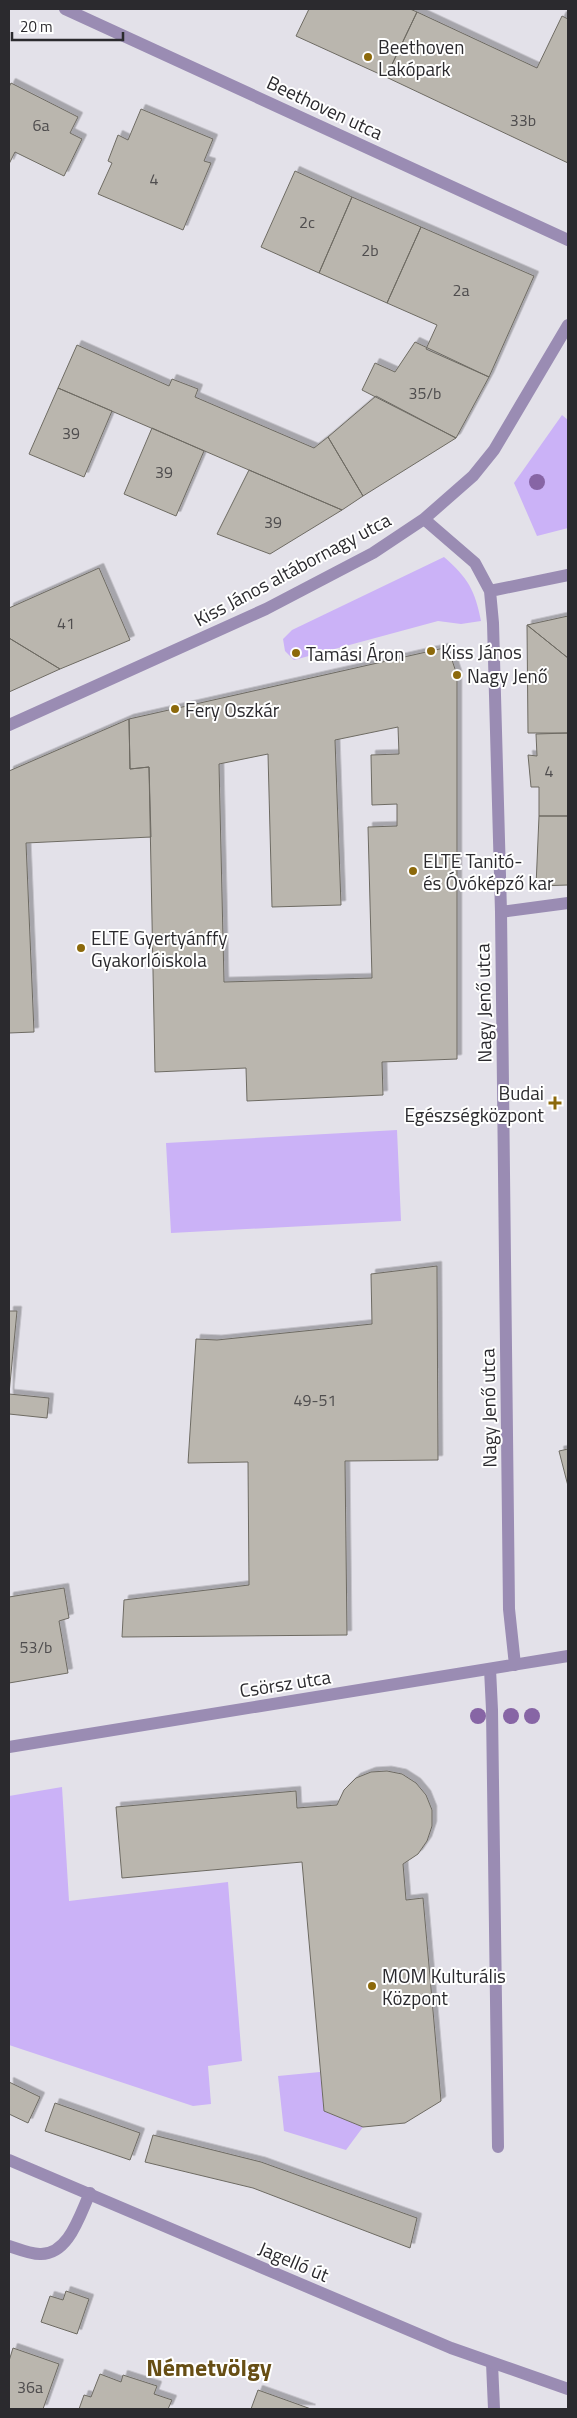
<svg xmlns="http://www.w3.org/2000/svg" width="577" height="2418" font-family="'Titillium Web',sans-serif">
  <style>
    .green { fill: #cbb2f7 }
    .building { fill: #bab6ae; stroke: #6e6b63; fill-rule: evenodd; filter: url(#shadow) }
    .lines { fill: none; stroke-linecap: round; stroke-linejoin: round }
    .service { stroke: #9a8cb3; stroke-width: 12 }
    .minor { stroke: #9a8cb3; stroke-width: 12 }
    .tertiary { stroke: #9a8cb3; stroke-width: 12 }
    .tree { fill: #8765a5 }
    .poi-dot { fill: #8c690b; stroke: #fff; stroke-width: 2 }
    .labels { text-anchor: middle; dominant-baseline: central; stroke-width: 4; stroke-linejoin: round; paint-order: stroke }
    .number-label { font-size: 16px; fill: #4f4d4e }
    .poi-label { font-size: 19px; fill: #2b2a2e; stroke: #fff; text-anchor: start }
    .street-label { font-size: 19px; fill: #2b2a2e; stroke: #fff }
    .district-label { font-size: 24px; font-weight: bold; fill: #674e14; stroke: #fff }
  </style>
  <defs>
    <filter id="shadow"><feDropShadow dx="4.5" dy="-4.5" stdDeviation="0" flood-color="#0004"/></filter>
  </defs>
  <rect width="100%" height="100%" fill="#e3e1e9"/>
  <path class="green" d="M 562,415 L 568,420 L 568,528 L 537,536 L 514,483 Z
    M 444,557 C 468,578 475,590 481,621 L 461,624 L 438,621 L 294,660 L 285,651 L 283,639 L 292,630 Z
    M 397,1130 L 401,1221 L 171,1233 L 166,1143 Z
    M 62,1787 L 69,1901 L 228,1882 L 242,2061 L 208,2066 L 211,2104 L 193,2106 L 9,2045 L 9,1796 Z
    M 320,2072 L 324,2111 L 363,2127 L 346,2150 L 284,2131 L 278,2076 Z"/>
  <path class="building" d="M 309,9 L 410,9 L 417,12 L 386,77 L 296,36 Z
    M 417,12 L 537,68 L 562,16 L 568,19 L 568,163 L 386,77 Z
    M 11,83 L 78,117 L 70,133 L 82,139 L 64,176 L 15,152 L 9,164 L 9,87 Z
    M 141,109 L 213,139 L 204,161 L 211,163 L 183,230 L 98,194 L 112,163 L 108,161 L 118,135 L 128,140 Z
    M 295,171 L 352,197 L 319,273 L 261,247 Z
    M 352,197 L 421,227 L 387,303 L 319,273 Z
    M 421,227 L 534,276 L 489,377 L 426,349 L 437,325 L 387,303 Z
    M 415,342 L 489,377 L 456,438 L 362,390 L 375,363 L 395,372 Z
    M 77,345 L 169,386 L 172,379 L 198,389 L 195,397 L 314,448 L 328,437 L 363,496 L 342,510 L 58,388 Z
    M 58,388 L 112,411 L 84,477 L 29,454 Z
    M 376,396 L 456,438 L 363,496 L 328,437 Z
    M 152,428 L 204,451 L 176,516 L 124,494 Z
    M 249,470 L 342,510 L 270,554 L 217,534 Z
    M 99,568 L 130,640 L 60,669 L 9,638 L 9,608 Z
    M 568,616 L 568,658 L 527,625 Z
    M 527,625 L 568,658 L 568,733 L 528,733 Z
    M 9,638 L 60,669 L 9,692 Z
    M 444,648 L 451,657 L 457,675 L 457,1059 L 382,1062 L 383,1095 L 247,1101 L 246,1068 L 155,1072 L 149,767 L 130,769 L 129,719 ZM 398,727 L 399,754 L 371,755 L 372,805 L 397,804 L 397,826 L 368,827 L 372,978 L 224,982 L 219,764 L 268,754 L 272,907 L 341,905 L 335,740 Z
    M 129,719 L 130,769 L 149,767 L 151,837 L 26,843 L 34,1032 L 9,1033 L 9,771 Z
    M 568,733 L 568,816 L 539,816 L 539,787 L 531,787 L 528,755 L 537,756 L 536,734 Z
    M 539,816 L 568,816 L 568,885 L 536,886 Z
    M 437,1266 L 438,1460 L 345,1461 L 347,1635 L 122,1637 L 124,1600 L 249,1585 L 248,1462 L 188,1463 L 196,1339 L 217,1340 L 372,1324 L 371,1274 Z
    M 9,1311 L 17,1311 L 9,1394 L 49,1398 L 47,1418 L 9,1414 Z
    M 568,1449 L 568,1486 L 559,1451 Z
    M 64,1588 L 69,1618 L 59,1621 L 68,1673 L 9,1683 L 9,1597 Z
    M 387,1771 L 402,1774 L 416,1783 L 426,1795 L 432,1810 L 432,1826 L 427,1841 L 418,1854 L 403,1864 L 406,1900 L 423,1898 L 441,2101 L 405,2123 L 363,2127 L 324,2111 L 302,1862 L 122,1878 L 116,1807 L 296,1791 L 297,1808 L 337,1805 L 344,1790 L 356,1778 L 371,1772 Z
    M 9,2082 L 40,2097 L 28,2123 L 9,2114 Z
    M 55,2103 L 140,2133 L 130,2160 L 45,2131 Z
    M 153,2135 L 261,2162 L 417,2218 L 410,2248 L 253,2188 L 145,2162 Z
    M 66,2291 L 89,2299 L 77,2334 L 41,2322 L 50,2296 L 63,2300 Z
    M 13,2348 L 59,2364 L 43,2409 L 9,2409 L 9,2361 Z
    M 100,2374 L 121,2382 L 123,2375 L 157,2386 L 154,2394 L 172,2400 L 168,2409 L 79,2409 L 84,2395 L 91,2397 Z
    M 258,2390 L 311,2409 L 251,2409 Z"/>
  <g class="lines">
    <path class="service" d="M 490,1669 L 492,1710 L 498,2147
      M 9,2246 C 18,2249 30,2254 40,2254 C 69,2255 80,2214 90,2193"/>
    <path class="minor" d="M 65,9 L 568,240
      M 424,519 L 475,563 L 490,591 L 493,623 L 501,912 L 509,1609 L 515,1665
      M 490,591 L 568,575
      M 9,725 L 266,609 L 373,553 L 424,519 L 473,476 L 494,450 L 568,325
      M 501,912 L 568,903
      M 9,1747 L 568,1656
      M 492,2363 L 494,2409"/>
    <path class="tertiary" d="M 9,2160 L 451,2348 L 568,2389"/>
  </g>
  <g class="tree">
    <circle cx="537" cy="482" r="8"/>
    <circle cx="478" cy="1716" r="8"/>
    <circle cx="511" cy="1716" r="8"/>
    <circle cx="532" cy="1716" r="8"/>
  </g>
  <g class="poi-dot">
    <circle cx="368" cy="57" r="5"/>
    <circle cx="431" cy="651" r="5"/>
    <circle cx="296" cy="653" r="5"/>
    <circle cx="457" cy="675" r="5"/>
    <circle cx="175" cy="709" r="5"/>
    <circle cx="413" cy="871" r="5"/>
    <circle cx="81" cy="948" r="5"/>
    <path d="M552.5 1095.5h5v5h5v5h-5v5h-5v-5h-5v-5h5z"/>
    <circle cx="372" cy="1986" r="5"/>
  </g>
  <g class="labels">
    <g class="number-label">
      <text x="523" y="120">33b</text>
      <text x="41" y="125">6a</text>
      <text x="154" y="179">4</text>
      <text x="307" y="222">2c</text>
      <text x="370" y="250">2b</text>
      <text x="461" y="290">2a</text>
      <text x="425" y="393">35/b</text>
      <text x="71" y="433">39</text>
      <text x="164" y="472">39</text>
      <text x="273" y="522">39</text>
      <text x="66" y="623">41</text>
      <text x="549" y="771">4</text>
      <text x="315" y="1400">49-51</text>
      <text x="36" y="1647">53/b</text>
      <text x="30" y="2387">36a</text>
    </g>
    <g class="poi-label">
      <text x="378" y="46">Beethoven<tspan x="378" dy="22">Lakópark</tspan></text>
      <text x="441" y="651">Kiss János</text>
      <text x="306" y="653">Tamási Áron</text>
      <text x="467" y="675">Nagy Jenő</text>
      <text x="185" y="709">Fery Oszkár</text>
      <text x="423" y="860">ELTE Tanitó-<tspan x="423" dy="22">és Óvóképző kar</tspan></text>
      <text x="91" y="937">ELTE Gyertyánffy<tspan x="91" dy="22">Gyakorlóiskola</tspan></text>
      <text x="544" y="1092" text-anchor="end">Budai<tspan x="544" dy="22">Egészségközpont</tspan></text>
      <text x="382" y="1975">MOM Kulturális<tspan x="382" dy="22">Központ</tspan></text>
    </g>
    <g class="street-label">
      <text transform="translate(325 107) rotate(25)">Beethoven utca</text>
      <text transform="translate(292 569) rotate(-28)">Kiss János altábornagy utca</text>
      <text transform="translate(483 1003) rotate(-91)">Nagy Jenő utca</text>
      <text transform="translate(488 1408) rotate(-91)">Nagy Jenő utca</text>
      <text transform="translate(285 1683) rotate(-9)">Csörsz utca</text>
      <text transform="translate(294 2261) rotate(23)">Jagelló út</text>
    </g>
    <g class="district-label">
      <text x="209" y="2367">Németvölgy</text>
    </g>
  </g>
  <rect width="577" height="2418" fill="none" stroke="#2b2a2e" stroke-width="20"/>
  <path d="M12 32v8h111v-8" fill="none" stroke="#2b2a2e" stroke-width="2.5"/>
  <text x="20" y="32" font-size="15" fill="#2b2a2e" stroke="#ffffff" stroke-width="4" paint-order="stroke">20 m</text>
</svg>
